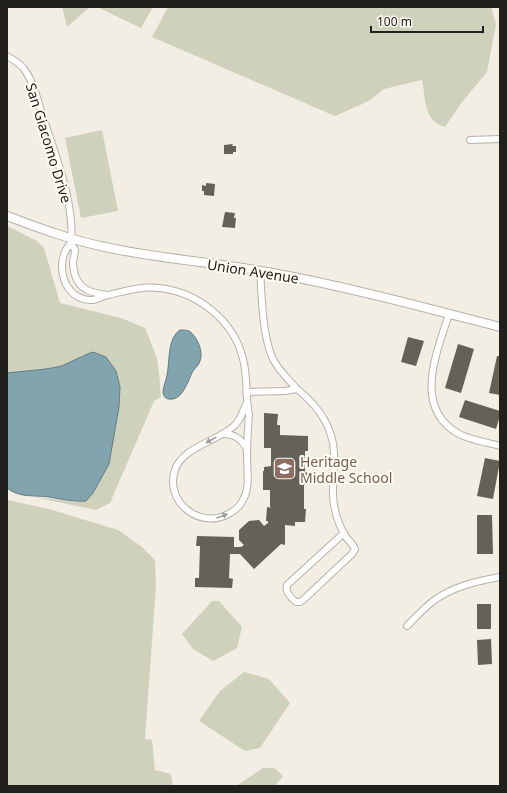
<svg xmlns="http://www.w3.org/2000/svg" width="507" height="793" font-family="'Noto Sans',sans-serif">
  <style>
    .green { fill: #ced1bc }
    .water { fill: #82a4af; stroke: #657c83 }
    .building { fill: #656158 }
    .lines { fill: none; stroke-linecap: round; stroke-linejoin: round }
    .minor-casing { stroke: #b6b2a8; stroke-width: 8 }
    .tertiary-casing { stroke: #b6b2a8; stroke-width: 10 }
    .minor { stroke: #fff; stroke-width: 6 }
    .tertiary { stroke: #fff; stroke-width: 8 }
    .oneway { fill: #9b9b99 }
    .labels { text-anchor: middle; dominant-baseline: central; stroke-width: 4; stroke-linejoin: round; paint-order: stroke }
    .street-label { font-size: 14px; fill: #21201c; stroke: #fffbf0 }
    .education-label { font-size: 14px; fill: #785e54; stroke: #fffbf0; text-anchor: start }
  </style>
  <rect width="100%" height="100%" fill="#f2eee3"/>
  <path class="green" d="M 62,7 L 90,7 L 67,27 Z
    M 97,7 L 153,7 L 141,28 Z
    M 168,7 L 491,7 L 496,24 L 487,72 L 462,102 L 445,127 C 423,121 426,98 422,80 L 384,89 L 369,101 L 335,116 L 152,37 Z
    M 102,130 L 118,211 L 81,218 L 65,138 Z
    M 7,226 L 37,241 L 44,248 L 60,303 L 121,318 L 145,328 L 157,358 L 159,373 L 161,397 L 154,401 L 110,503 L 96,510 L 34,497 L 80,502 L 93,493 L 109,464 L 119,407 L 120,387 L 116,371 L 82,355 C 69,369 26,371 7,373 Z
    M 7,500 L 49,509 L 118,530 L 142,547 L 155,560 L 156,586 L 145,739 L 152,740 L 155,770 L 171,774 L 173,786 L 7,786 Z
    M 212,601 L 219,601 L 242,627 L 237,648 L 213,661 L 193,649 L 182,634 Z
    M 244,672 L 269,679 L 290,703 L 260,748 L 245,751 L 199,721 L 220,691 Z
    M 263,768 L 274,768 L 283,776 L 275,786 L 236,786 Z"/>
  <path class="water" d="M 180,330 C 183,330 186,330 189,331 C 197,336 204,352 200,361 C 199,365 195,368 193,371 C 188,380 183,401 169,399 C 165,399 164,396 163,393 C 163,386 166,382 167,375 C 170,361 167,339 180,330 Z
    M 93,352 L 106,357 L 116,371 L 120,387 L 119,407 L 109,464 L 93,493 L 86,501 C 74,502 61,499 49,497 C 35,495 19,498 7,488 L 7,373 C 23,371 46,370 61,366 C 72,362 81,356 93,352 Z"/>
  <path class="building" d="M 233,144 L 232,146 L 236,146 L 236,152 L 233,152 L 233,154 L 224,154 L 224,145 Z
    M 206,183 L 215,184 L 214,196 L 204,195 L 204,191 L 202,191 L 202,185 L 206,186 Z
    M 225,212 L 235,213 L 234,218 L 236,218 L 235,228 L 222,227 Z
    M 408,337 L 424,341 L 416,366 L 401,362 Z
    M 458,344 L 474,349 L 461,393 L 445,388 Z
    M 497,356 L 500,356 L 500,395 L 489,393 Z
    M 465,400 L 500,411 L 500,416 L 496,429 L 459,417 Z
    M 264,413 L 278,414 L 277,425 L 280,425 L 280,435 L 308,436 L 308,451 L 305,451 L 305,472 L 308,473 L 308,485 L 304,485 L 304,509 L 306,509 L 305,522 L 295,522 L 295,526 L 285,525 L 285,545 L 281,544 L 254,569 L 240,554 L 230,554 L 229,578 L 233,579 L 232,588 L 195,587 L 195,578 L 199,578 L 200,546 L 196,546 L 197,536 L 234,537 L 234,547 L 241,547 L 244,545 L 239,540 L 239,530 L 249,521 L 259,520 L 264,526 L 268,523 L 268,521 L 266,521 L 267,507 L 272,508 L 270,507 L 270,490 L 263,490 L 263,471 L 264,471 L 264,467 L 271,466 L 271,448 L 264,448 Z
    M 485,458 L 500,461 L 493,499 L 477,496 Z
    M 477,515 L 492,515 L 493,554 L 477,554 Z
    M 477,604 L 491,604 L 491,629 L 477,629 Z
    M 491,639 L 492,664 L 478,665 L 477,640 Z"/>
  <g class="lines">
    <defs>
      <path id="minor" d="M 7,56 C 13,60 20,63 24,69 C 34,82 38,102 43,117 C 55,154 75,204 71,243
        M 470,140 L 500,139
        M 71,243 L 75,250 C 75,255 73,258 73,263 C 73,267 74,271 75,275 C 80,291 93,293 108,295 C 103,296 98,299 93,300 C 63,302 53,261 71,243 Z
        M 260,271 C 262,298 262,332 272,357 C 277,369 288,379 297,389
        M 108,295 C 125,291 142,286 159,288 C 198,292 234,321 243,359 C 248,377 245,396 249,414 C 248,428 247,442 247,456 C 247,470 250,486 244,498 C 241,505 236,510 230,513 C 201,531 164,502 175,470 C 182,447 219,441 235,425 C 241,419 243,411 246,404
        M 449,314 C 437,352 412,408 459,434 C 468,439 489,443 500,446
        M 246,392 L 285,391 L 297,389 C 317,405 333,426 334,453 C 335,470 331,488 334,505 C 336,516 340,528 346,537 C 349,541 353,544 355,549 L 352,554 L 303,600 L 300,602 L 296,602 C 291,598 285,592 287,585 L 344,533
        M 223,434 C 235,434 241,439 247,449
        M 407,626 C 415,618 423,609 432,602 C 451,587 477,581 500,577"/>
      <path id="tertiary" d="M 7,216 C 39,228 71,240 105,247 C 159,259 213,262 267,272 C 345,286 423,307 500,327"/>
    </defs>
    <use href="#minor" class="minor-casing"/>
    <use href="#tertiary" class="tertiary-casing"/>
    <use href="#minor" class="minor"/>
    <use href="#tertiary" class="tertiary"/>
  </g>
  <defs><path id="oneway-solid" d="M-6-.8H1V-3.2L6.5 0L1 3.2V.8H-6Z"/></defs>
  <g class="oneway">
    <use href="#oneway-solid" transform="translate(211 440) rotate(151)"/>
    <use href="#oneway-solid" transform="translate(222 516) rotate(-20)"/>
  </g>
  <defs>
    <symbol id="school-square" viewBox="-11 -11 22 22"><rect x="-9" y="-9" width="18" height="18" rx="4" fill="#8d6e63" stroke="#fffbf0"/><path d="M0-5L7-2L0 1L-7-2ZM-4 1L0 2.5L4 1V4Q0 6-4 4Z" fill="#fff"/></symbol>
  </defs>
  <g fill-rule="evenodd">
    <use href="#school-square" x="272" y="456" width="25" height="25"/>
  </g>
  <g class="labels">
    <g class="street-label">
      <text transform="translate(49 143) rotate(73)">San Giacomo Drive</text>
      <text transform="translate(253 271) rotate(9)">Union Avenue</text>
    </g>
    <g class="education-label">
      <text x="300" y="461">Heritage<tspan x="300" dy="16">Middle School</tspan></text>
    </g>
  </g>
  <rect width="507" height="793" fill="none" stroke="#21201c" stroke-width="16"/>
  <path d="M371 26v6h112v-6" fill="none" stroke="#21201c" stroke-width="2"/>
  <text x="377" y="26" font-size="12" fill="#21201c" stroke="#fffbf0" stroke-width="3" paint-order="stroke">100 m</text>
</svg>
